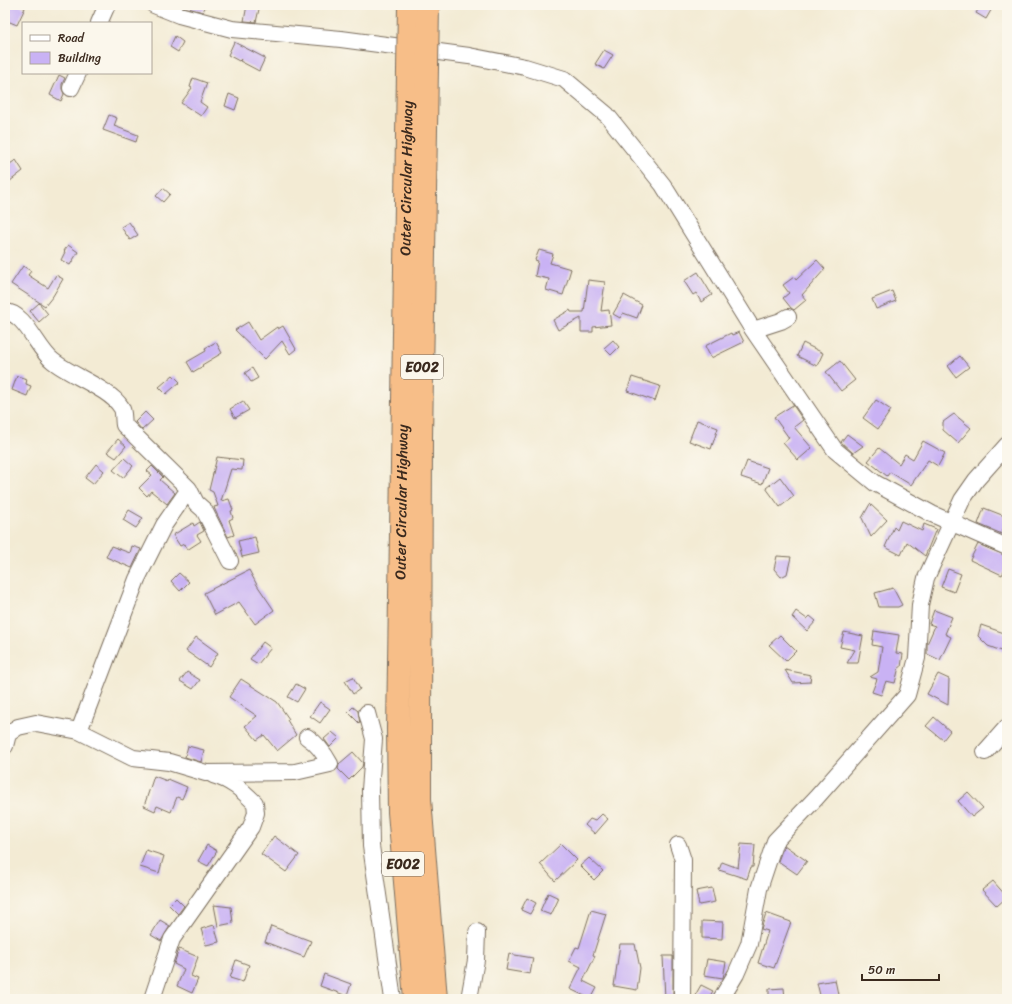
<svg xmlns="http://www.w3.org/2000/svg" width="1012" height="1004" font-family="Sriracha,sans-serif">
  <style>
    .building { fill: #c9b2f4 }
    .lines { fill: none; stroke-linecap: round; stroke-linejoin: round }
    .minor-casing { stroke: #7b6e5e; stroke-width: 18 }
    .highway-casing { stroke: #7b6e5e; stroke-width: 24 }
    .minor { stroke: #fff; stroke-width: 16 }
    .highway { stroke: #f7be88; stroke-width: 22 }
    .highway-bridge-casing { stroke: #7b6e5e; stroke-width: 24; stroke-linecap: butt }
    .highway-bridge { stroke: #f7be88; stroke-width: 22 }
    .labels { text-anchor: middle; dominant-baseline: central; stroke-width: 3; stroke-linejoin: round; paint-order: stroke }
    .shield { fill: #fbf7ec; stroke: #75685c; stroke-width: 1 }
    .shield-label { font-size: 14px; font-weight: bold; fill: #3b2a1e }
    .street-label { font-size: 15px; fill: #3b2a1e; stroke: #fbf7ec }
  </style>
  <rect width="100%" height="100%" fill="#fbf7ec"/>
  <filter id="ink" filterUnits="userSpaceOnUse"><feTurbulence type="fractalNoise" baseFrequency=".025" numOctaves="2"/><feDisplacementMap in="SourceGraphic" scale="8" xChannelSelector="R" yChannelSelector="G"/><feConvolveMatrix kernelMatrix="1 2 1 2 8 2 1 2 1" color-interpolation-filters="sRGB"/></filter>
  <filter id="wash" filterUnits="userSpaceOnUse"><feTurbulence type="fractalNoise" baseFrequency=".012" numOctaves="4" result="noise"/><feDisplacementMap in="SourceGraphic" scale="16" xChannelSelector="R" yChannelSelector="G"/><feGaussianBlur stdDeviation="0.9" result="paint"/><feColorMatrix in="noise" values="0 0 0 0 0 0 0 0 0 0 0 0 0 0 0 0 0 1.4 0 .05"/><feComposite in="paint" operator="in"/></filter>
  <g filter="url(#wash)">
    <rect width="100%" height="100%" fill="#f3ebd4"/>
    <g id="blocks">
      <path class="building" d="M 5,5 L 19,5 L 25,8 L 17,25 L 5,20 Z
        M 185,5 L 206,5 L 203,12 L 184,7 Z
        M 247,5 L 260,5 L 256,22 L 244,21 Z
        M 981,5 L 994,5 L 986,19 L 976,13 Z
        M 175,36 L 183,42 L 178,52 L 170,47 Z
        M 234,42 L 265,58 L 259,71 L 240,61 L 241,59 L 239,61 L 228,55 Z
        M 604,50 L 613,55 L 604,69 L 595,64 Z
        M 59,75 L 65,78 L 62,84 L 62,89 L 64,94 L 61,101 L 50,95 Z
        M 193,78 L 207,83 L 200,102 L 207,107 L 201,116 L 181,103 L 192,88 L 190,87 Z
        M 229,94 L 239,98 L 235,110 L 225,106 Z
        M 109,115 L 117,118 L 114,126 L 138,135 L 136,142 L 103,130 Z
        M 16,160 L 23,171 L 5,185 L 5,167 Z
        M 163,188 L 170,194 L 163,202 L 156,196 Z
        M 129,222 L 138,235 L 130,240 L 121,227 Z
        M 68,245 L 78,252 L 70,265 L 61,260 L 65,252 L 64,251 Z
        M 539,250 L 553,254 L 550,263 L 571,269 L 563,295 L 546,290 L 549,279 L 535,276 L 538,261 L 535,260 Z
        M 817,260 L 825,269 L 802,295 L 806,300 L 794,310 L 791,308 L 783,298 L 789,293 L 783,285 L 794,277 L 796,280 Z
        M 23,266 L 31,271 L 28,275 L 48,288 L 56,275 L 63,279 L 53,296 L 45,306 L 11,284 Z
        M 698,272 L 712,295 L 701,302 L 696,293 L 693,295 L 684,281 Z
        M 588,280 L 605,282 L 601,311 L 609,310 L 611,325 L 593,327 L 593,332 L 581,332 L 581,318 L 558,330 L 553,320 L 570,310 L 571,312 L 584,312 Z
        M 892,291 L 896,301 L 876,309 L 872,299 Z
        M 624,295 L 642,305 L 637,318 L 623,313 L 620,318 L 613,314 Z
        M 39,303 L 48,314 L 39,322 L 30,311 Z
        M 248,322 L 259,340 L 277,327 L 278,329 L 283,326 L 296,349 L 290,354 L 282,341 L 265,359 L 235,330 Z
        M 739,332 L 744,342 L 711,358 L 705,346 L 731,333 L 732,335 Z
        M 613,340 L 619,347 L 611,355 L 604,348 Z
        M 216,342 L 222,353 L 202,365 L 203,366 L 193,372 L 187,362 L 206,351 L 205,348 Z
        M 803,343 L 823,353 L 817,366 L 797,356 Z
        M 960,356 L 969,367 L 956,377 L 948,366 Z
        M 840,361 L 855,380 L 841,391 L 826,372 Z
        M 252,368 L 258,378 L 251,382 L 245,373 Z
        M 173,375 L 180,382 L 166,394 L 159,387 Z
        M 17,376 L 27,379 L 26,384 L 31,386 L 27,396 L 12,390 Z
        M 632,377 L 660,386 L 655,401 L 627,391 Z
        M 876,400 L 891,410 L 878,429 L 863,418 Z
        M 243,401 L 249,410 L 235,418 L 230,409 Z
        M 793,405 L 803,420 L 794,427 L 812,448 L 798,460 L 783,443 L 789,438 L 774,417 Z
        M 145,412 L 153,420 L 142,430 L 135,422 Z
        M 954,414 L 971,428 L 958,443 L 943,430 L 943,422 Z
        M 697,420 L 718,428 L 711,449 L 689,441 Z
        M 847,434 L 863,446 L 853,453 L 841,442 Z
        M 118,439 L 126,446 L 116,458 L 107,452 Z
        M 923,441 L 945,453 L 938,466 L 928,460 L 911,485 L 890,472 L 887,476 L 868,461 L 879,448 L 899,464 L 905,454 L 913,459 Z
        M 217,457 L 243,460 L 242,470 L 231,469 L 221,501 L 229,499 L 233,510 L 231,511 L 233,518 L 229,520 L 234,535 L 228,537 L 215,510 L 214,507 L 218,506 L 213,492 L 209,490 Z
        M 124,458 L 133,466 L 123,478 L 113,470 Z
        M 747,461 L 768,468 L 762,484 L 741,477 Z
        M 96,464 L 104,471 L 93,484 L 85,478 Z
        M 152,466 L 163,477 L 160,480 L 175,493 L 167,504 L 151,491 L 147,496 L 139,488 L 152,475 L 147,471 Z
        M 780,477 L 794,496 L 780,507 L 766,488 Z
        M 870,504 L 887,520 L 871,537 L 862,518 Z
        M 984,508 L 1007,517 L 1002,534 L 978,524 Z
        M 129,510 L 143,518 L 136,528 L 123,520 Z
        M 901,521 L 922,531 L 924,524 L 936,529 L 925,556 L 907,542 L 901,555 L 885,547 L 894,527 L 897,530 Z
        M 200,522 L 204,531 L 197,535 L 201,541 L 187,550 L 184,544 L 180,546 L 173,535 L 193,523 L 194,526 Z
        M 255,537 L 259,553 L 242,557 L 238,541 Z
        M 978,544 L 1007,556 L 1007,566 L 1002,575 L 970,560 Z
        M 111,546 L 130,553 L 132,546 L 141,549 L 132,568 L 106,557 Z
        M 777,556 L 791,557 L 787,574 L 781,577 L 774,569 Z
        M 948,569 L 961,574 L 954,592 L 941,587 Z
        M 249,570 L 257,585 L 274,610 L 255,624 L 239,602 L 215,615 L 204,593 Z
        M 179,573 L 189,582 L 180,591 L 171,581 Z
        M 893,588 L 902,605 L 898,607 L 879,607 L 875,593 Z
        M 934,610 L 952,617 L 945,634 L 951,637 L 940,660 L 927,654 L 927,644 L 935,626 L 929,624 Z
        M 796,611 L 807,619 L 810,616 L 816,621 L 807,631 L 792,617 Z
        M 981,625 L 1007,634 L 1007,653 L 988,646 L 978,636 Z
        M 874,631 L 899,635 L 896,653 L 903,654 L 901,667 L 899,667 L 895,683 L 886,681 L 881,695 L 872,692 L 877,679 L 870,677 L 878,672 L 882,647 L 872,645 Z
        M 844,632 L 863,636 L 858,663 L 847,663 L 855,650 L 840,647 Z
        M 780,635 L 796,651 L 786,661 L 769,645 Z
        M 196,637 L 218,653 L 209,667 L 186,651 Z
        M 263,642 L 271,648 L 258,664 L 250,659 Z
        M 785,670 L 811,675 L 810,682 L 793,683 Z
        M 187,672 L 200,680 L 193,689 L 180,681 Z
        M 938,674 L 949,679 L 948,705 L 927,694 Z
        M 353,677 L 360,689 L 353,694 L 345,681 Z
        M 241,679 L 277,702 L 289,719 L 287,720 L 296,735 L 277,751 L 264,735 L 257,740 L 245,726 L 257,716 L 229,697 Z
        M 296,684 L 305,689 L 297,702 L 288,697 Z
        M 320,702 L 330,709 L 320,723 L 310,716 Z
        M 353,707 L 358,711 L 360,724 L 348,712 Z
        M 934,717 L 950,731 L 943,740 L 926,726 Z
        M 332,732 L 339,738 L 330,747 L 324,739 Z
        M 188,746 L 204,750 L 201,762 L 185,757 Z
        M 353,752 L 363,763 L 362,767 L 349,780 L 338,769 L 339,764 Z
        M 154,776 L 167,781 L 168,779 L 187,787 L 182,799 L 177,797 L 171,812 L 157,806 L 155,811 L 144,806 Z
        M 968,792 L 983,808 L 972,817 L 958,801 Z
        M 602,814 L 608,819 L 595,834 L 585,825 L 590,819 L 595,821 Z
        M 274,836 L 299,855 L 286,872 L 261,854 Z
        M 561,844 L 577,860 L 555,881 L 540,864 Z
        M 741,844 L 755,845 L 753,867 L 751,867 L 747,879 L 719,870 L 722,862 L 738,868 Z
        M 207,845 L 217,851 L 208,866 L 198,861 Z
        M 784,845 L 807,861 L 797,874 L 778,861 Z
        M 146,850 L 164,856 L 159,873 L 140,867 Z
        M 589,858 L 603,871 L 594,880 L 580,866 Z
        M 993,881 L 1007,897 L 997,906 L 982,890 Z
        M 712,888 L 715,902 L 699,905 L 696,891 Z
        M 548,893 L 559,898 L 551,915 L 540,911 Z
        M 176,898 L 184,906 L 178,914 L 169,905 Z
        M 527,898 L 536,903 L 530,914 L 521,910 Z
        M 214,905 L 231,907 L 233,923 L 218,926 Z
        M 591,910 L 606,914 L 593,955 L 595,956 L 583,981 L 597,988 L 591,999 L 570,989 L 581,967 L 569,961 L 576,947 L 579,948 Z
        M 766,913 L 791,922 L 774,968 L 758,963 L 768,931 L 761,929 Z
        M 160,920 L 170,926 L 161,941 L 151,935 Z
        M 702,921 L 723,922 L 722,939 L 702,938 Z
        M 214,925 L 219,942 L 206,945 L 201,929 Z
        M 271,926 L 311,941 L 304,957 L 265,942 Z
        M 620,944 L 635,944 L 640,968 L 637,990 L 614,986 Z
        M 179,949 L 198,957 L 191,976 L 198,979 L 192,993 L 177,986 L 184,969 L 174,964 Z
        M 509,954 L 533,958 L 530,974 L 506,970 Z
        M 663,956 L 673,956 L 673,999 L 665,999 Z
        M 707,959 L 726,962 L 723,978 L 704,975 Z
        M 236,960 L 249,965 L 243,982 L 230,978 Z
        M 324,974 L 351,984 L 347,996 L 320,986 Z
        M 835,980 L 839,999 L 821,999 L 817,983 Z
        M 701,985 L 713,991 L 708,999 L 693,999 Z
        M 784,988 L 785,999 L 769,999 L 769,989 Z"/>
    </g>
  </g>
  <g filter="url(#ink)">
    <use href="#blocks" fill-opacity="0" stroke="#7b6e5e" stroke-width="1"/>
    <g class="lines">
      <defs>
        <path id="minor" d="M 154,5 L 179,15 L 232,29 L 341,39 L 469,56 L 525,67 L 564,79 L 607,115 L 663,185 L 753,330 L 835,450 L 875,483 L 932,514 L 1007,547
          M 99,23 L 107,5
          M 71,88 L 78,73
          M 5,312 C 25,312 37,349 53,361 C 70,375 110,389 121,407 C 124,411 123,420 124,425 L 189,489 L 164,525 L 137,579 L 79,731
          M 753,330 L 781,321 L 788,317
          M 189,489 L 196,503 L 204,510 L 230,561
          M 367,713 L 374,739 L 370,790 L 371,846 L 393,999
          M 5,746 L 8,734 L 18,727 L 36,723 L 79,731 L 133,758 L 169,762 L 206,773 L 295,772 L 330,764 C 324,753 318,744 307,737
          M 985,752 L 1007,727
          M 678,845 L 683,860 L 682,999
          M 152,999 L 172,939 L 251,827 L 256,813 L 255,803 C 242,790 231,780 213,775
          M 469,999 L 476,960 L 477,932
          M 721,999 L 736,974 L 749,944 L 759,889 L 775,841 L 816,798 L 907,695 L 917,658 L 920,605 L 926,578 L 962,500 L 976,480 L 1007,445"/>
        <path id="highway" d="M 398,729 L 399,812 L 415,999
          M 420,729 L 420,799 L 436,999"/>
      </defs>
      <use href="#minor" class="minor-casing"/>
      <use href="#highway" class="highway-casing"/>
      <use href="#minor" class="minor"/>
      <use href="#highway" class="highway"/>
      <defs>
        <g id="highway-bridge">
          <path id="s1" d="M 398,729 L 409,5"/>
          <path d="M 420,729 L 421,439 L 428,5"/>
        </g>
      </defs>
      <use href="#highway-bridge" class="highway-bridge-casing"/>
      <use href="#highway-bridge" class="highway-bridge"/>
    </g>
  </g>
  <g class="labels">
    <g class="shield">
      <rect x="401" y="355" width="42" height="24" rx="3"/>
      <rect x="382" y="852" width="42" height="24" rx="3"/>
    </g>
    <g class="shield-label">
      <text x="422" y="367">E002</text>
      <text x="403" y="864">E002</text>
    </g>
    <g class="street-label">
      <text stroke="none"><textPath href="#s1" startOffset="551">Outer Circular Highway</textPath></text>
      <text stroke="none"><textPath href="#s1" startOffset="227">Outer Circular Highway</textPath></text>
    </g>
  </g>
  <rect width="1012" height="1004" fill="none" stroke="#fbf7ec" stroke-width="20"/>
  <rect x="22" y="22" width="130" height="52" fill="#fbf7ec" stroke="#aea59a"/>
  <rect x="30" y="35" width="20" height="6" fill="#ffffff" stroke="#aea59a"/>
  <text x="58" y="42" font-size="12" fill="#3b2a1e">Road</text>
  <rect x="30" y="52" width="20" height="12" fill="#c9b2f4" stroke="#aea59a"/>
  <text x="58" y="62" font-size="12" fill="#3b2a1e">Building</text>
  <path d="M862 974v6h77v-6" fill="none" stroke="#3b2a1e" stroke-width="2"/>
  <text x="868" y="974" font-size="12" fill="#3b2a1e" stroke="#fbf7ec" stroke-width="3" paint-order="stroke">50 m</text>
</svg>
